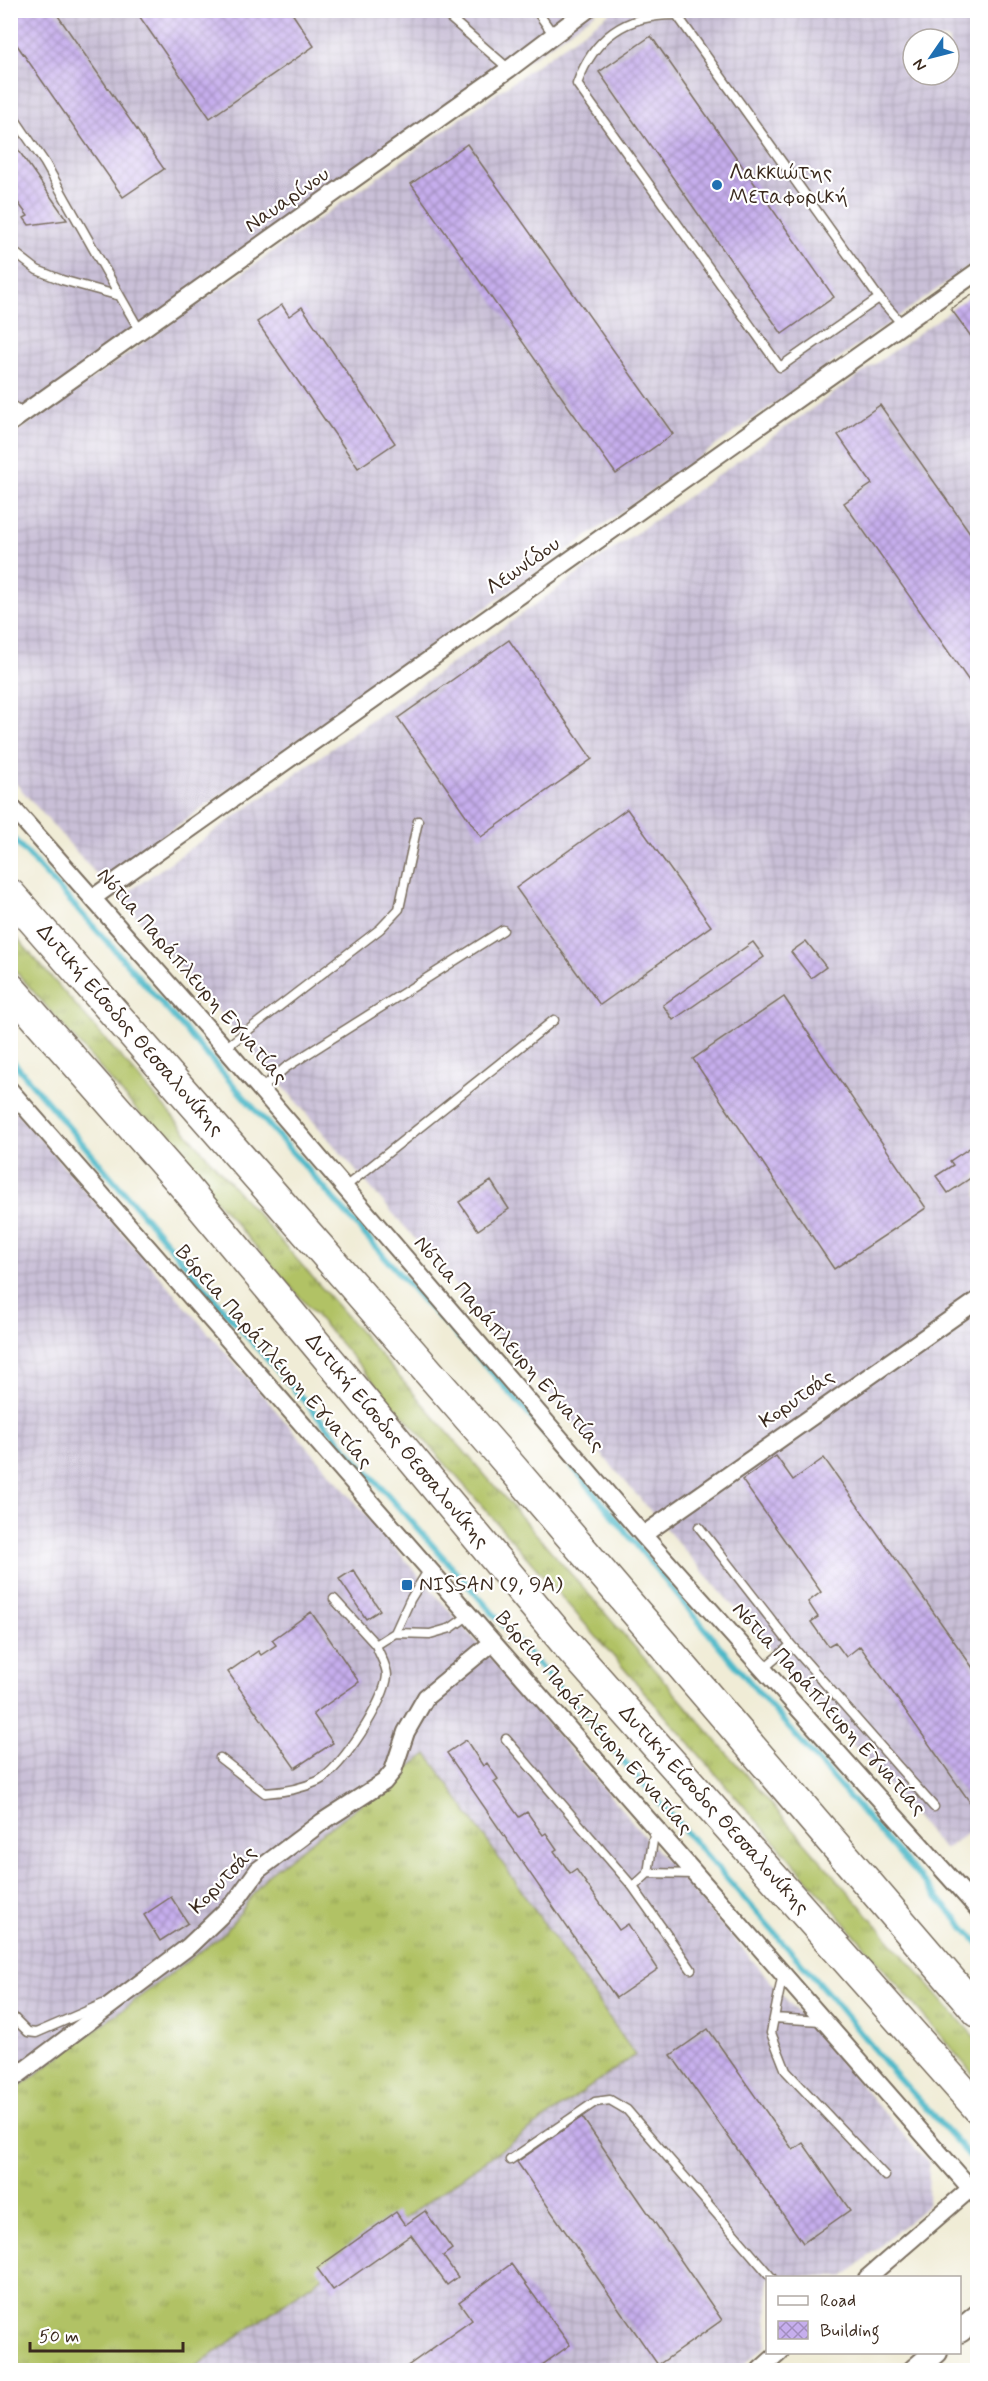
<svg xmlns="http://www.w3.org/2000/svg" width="988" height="2381" font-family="Mynerve,sans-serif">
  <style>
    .industrial { fill: url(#industrial-grid); fill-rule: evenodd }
    .grass { fill: url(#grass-tufts); stroke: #767642; stroke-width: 1.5 }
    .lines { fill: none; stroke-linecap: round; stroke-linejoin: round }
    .stream { stroke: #4cb8c8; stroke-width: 6 }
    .building { fill: url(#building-cross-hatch) }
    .lane-casing { stroke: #7a6e5e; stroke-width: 11 }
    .street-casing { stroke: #7a6e5e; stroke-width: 20 }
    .secondary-casing { stroke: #7a6e5e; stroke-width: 26 }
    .highway-casing { stroke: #7a6e5e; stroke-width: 33 }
    .lane { stroke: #fff; stroke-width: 8 }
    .street { stroke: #fff; stroke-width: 16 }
    .secondary { stroke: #fff; stroke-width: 22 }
    .highway { stroke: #fff; stroke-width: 30 }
    .poi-dot { fill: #1f6fb2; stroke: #fff; stroke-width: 2 }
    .labels { text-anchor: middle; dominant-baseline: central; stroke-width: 4.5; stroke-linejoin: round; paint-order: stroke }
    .poi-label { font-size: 21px; fill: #3b2a1e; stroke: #fff; text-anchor: start }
    .street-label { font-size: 21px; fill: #3b2a1e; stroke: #fff }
  </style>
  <defs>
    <pattern id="industrial-grid" width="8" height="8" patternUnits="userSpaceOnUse" patternTransform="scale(1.5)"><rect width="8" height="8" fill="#c9bfd7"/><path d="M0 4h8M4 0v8" fill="none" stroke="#aea4b8"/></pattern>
    <pattern id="grass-tufts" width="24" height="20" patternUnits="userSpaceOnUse" patternTransform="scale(1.5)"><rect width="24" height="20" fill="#b1c265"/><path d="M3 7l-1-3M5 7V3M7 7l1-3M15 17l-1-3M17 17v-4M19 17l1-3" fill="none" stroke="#919e53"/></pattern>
    <pattern id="building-cross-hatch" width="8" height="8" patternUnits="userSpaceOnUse" patternTransform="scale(1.5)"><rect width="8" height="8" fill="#c6aeed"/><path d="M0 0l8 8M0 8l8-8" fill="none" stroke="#a28ebf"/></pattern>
  </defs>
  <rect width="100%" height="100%" fill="#fff"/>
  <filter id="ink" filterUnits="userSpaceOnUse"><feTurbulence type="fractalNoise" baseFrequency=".0167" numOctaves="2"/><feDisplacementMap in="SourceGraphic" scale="12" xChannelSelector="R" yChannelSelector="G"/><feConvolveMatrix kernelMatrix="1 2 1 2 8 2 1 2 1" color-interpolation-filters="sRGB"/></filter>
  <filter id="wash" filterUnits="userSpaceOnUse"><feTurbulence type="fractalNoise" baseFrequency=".008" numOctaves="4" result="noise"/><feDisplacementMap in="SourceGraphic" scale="24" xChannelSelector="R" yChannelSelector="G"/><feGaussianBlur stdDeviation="1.35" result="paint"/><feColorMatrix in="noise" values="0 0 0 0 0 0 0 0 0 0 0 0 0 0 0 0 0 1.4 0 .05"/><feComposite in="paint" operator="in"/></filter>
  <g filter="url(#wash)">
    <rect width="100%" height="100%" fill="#f0ecd6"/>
    <path class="industrial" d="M 11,11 L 598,11 L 11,427 Z
      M 613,11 L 977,11 L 977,261 L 106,876 L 98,876 L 11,778 L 10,437 ZM 913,39 L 949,39 L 949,75 L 913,75 Z
      M 977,292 L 977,1826 L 944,1850 L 120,898 Z
      M 10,1104 L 929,2164 L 928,2205 L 844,2277 L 768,2278 L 767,2345 L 738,2370 L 190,2370 L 634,2055 L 267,1875 L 225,1933 L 11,2093 Z"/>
    <path class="grass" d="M 10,930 L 977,2040 L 977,2079 L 818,1891 L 11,966 Z
      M 427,1754 L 635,2055 L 190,2370 L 11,2370 L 11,2093 L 225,1933 L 267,1875 Z"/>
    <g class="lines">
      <path class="stream" d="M 10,835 L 113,948 L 424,1302 C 520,1395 602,1504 687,1607 C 781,1721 879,1832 978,1943
        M 10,1058 L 229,1316 L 537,1663 L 832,1998 L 887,2065 L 978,2165"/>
    </g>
    <g id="blocks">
      <path class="building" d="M 10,10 L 54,10 L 164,169 L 123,197 L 10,35 Z
        M 135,10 L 290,10 L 314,46 L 210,118 Z
        M 651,36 L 834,297 L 782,334 L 599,72 Z
        M 10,138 L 67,220 L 29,225 L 24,218 L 28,216 L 10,192 Z
        M 467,144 L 673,434 L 616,474 L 411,184 Z
        M 978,291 L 978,346 L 951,309 Z
        M 282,305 L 289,316 L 302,307 L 395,443 L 358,468 L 257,322 Z
        M 880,405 L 978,544 L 978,694 L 844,503 L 872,484 L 838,435 Z
        M 509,640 L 592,759 L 481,837 L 398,718 Z
        M 627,809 L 711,926 L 600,1005 L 516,888 Z
        M 806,941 L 826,967 L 811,978 L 791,952 Z
        M 753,942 L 764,957 L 673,1020 L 663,1005 Z
        M 784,997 L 926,1208 L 834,1269 L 693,1059 Z
        M 971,1147 L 978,1157 L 978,1173 L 948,1193 L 936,1176 L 953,1165 L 950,1161 Z
        M 491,1181 L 509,1209 L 478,1230 L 459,1202 Z
        M 776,1456 L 793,1480 L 824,1458 L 978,1675 L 978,1805 L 974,1808 L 860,1646 L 846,1657 L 835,1642 L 828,1646 L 811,1622 L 818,1617 L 808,1602 L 821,1592 L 742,1480 Z
        M 353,1570 L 380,1610 L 366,1619 L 339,1579 Z
        M 311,1612 L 359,1682 L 313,1714 L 333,1743 L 295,1768 L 228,1672 L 258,1651 L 261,1655 L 276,1645 L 272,1640 Z
        M 466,1740 L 483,1766 L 487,1763 L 498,1779 L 494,1782 L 519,1817 L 527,1812 L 543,1835 L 546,1833 L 557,1849 L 554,1851 L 570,1873 L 576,1869 L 619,1930 L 628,1924 L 658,1969 L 616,1998 L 447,1753 Z
        M 171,1897 L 188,1923 L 160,1941 L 144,1915 Z
        M 708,2029 L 793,2150 L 803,2143 L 850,2210 L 803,2243 L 671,2055 Z
        M 582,2117 L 722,2320 L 658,2365 L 517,2162 Z
        M 425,2211 L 452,2249 L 443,2256 L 458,2277 L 447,2285 L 411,2235 L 333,2290 L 317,2268 L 396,2212 L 405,2225 Z
        M 511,2264 L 570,2345 L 535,2370 L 402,2370 L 472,2320 L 459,2302 Z"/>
    </g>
  </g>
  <g filter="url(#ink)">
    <use href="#blocks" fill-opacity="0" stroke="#7a6e5e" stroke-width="1.5"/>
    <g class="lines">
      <defs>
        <path id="lane" d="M 441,10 L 509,69
          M 536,10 L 553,34
          M 10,112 L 45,163 L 120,296
          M 10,249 L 37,270 L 62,280 L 120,296 L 140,331
          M 879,298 L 780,367 L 577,84 C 594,36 627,14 677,15 L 879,298 L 902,324
          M 10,404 L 24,413
          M 225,1048 L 380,929 L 399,909 L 418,821
          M 260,1090 L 285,1068 L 503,930
          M 345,1187 L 554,1020
          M 699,1527 L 791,1645 L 934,1807
          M 334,1599 L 376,1645
          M 395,1633 L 410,1600 L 429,1569
          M 763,1669 L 791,1645
          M 506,1739 L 633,1887 L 648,1873
          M 220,1758 L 265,1793 C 284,1792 301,1789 318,1781 C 341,1770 386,1700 387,1675 C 387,1666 379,1654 376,1645 L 395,1633 L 430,1634 L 451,1628 L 469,1615
          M 655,1828 L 648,1873 L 695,1874
          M 633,1887 L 691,1969
          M 783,1973 L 771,2033 L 786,2071 L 885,2176
          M 10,2014 L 28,2032 L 36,2033 L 103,2004
          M 774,2018 L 821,2021
          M 510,2160 L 595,2102 L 610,2100 L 627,2110 L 772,2278"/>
        <path id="street" d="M 10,423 L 509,69 L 587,10
          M 10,805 L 225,1048 L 643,1535 L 978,1909
          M 94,897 L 978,271
          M 10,1090 L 978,2197
          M 643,1535 L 978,1300
          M 10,2081 L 188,1947 L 235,1902 L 258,1870 L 322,1822 L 384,1782 L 393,1771 L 406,1732 L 426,1697 L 493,1642
          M 867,2278 L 970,2189
          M 760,2370 L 780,2352"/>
        <path id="secondary" d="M 960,2331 L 978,2316
          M 915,2370 L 936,2352"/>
        <path id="highway" d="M 10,894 L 496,1449 L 978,2012
          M 10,988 L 186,1188 L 568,1646 L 978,2108"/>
      </defs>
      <use href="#lane" class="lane-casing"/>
      <use href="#street" class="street-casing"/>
      <use href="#secondary" class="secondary-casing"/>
      <use href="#highway" class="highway-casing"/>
      <use href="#lane" class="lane"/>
      <use href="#street" class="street"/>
      <use href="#secondary" class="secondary"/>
      <use href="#highway" class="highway"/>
    </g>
  </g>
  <g class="poi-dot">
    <circle cx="717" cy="185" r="6"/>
    <rect x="401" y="1579" width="12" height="12" rx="3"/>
  </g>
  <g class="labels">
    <g class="poi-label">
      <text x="729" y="173">Λακκιώτης<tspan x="729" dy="24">Μεταφορική</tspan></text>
      <text x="419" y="1585">NISSAN (9, 9Α)</text>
    </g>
    <g class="street-label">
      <text transform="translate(287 200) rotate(-35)">Ναυαρίνου</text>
      <text transform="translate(523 566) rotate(-35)">Λεωνίδου</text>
      <text transform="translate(192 976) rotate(49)">Νότια Παράπλευρη Εγνατίας</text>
      <text transform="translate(130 1030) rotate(49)">Δυτική Είσοδος Θεσσαλονίκης</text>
      <text transform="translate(509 1344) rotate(49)">Νότια Παράπλευρη Εγνατίας</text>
      <text transform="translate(274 1357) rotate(49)">Βόρεια Παράπλευρη Εγνατίας</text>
      <text transform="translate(797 1399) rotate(-35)">Κορυτσάς</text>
      <text transform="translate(397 1441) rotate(50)">Δυτική Είσοδος Θεσσαλονίκης</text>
      <text transform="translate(829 1709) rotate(48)">Νότια Παράπλευρη Εγνατίας</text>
      <text transform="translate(594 1723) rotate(49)">Βόρεια Παράπλευρη Εγνατίας</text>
      <text transform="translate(714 1810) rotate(48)">Δυτική Είσοδος Θεσσαλονίκης</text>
      <text transform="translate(223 1880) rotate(-46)">Κορυτσάς</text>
    </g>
  </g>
  <rect width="988" height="2381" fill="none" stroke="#fff" stroke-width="36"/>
  <rect x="766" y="2276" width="195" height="78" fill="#ffffff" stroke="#b1aaa5" stroke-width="1.5"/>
  <rect x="778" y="2296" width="30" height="9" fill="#ffffff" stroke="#b1aaa5" stroke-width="1.5"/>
  <text x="820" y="2306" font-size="18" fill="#3b2a1e">Road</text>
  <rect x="778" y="2321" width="30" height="18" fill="url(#building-cross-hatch)" stroke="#b1aaa5" stroke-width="1.5"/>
  <text x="820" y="2336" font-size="18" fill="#3b2a1e">Building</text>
  <g transform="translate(931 57) rotate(235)"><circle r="28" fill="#ffffff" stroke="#b1aaa5" stroke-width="1.5"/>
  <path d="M0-4.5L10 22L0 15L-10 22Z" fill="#1f6fb2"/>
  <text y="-9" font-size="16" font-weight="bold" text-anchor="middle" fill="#3b2a1e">N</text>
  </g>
  <path d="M30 2342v9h153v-9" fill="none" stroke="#3b2a1e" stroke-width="3"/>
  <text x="39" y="2342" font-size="18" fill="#3b2a1e" stroke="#ffffff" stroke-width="4.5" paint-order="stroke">50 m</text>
</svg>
